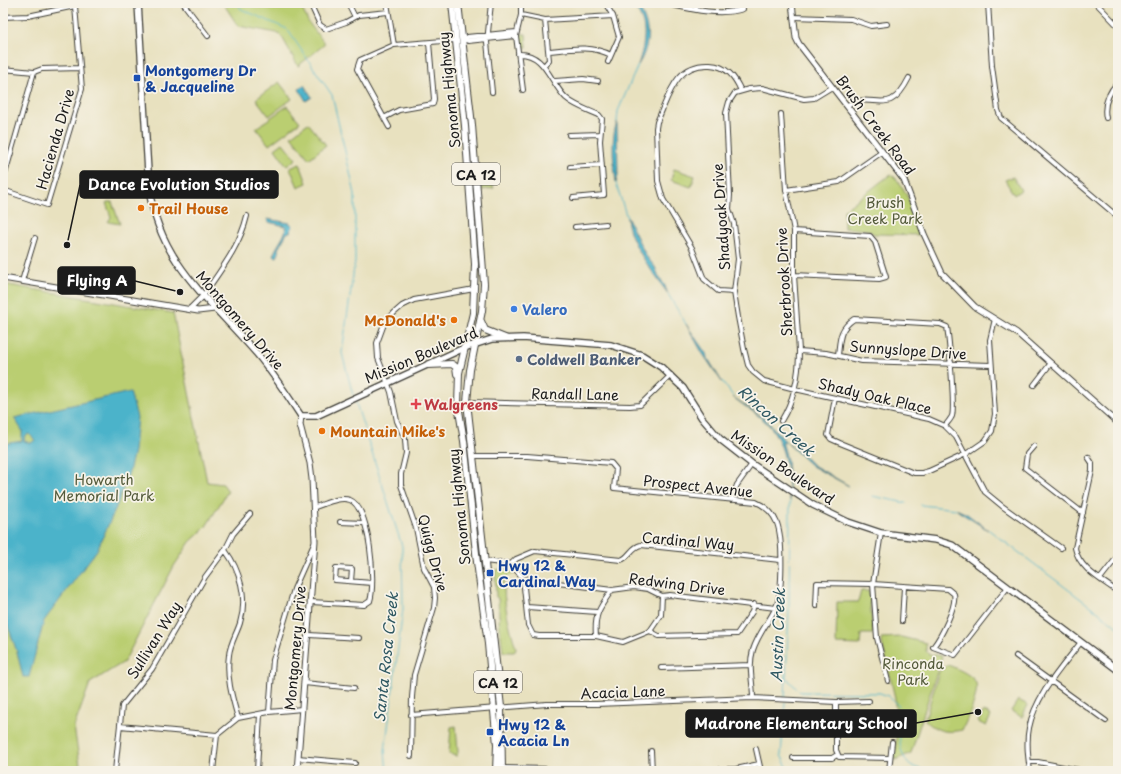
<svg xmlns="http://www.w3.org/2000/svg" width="1121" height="774" font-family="'Playpen Sans',sans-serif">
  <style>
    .green { fill: #bace71; stroke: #6b7546 }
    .water { fill: #4bb3ca; stroke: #346873; fill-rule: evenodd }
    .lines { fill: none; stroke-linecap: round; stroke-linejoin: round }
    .stream { stroke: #4bb3ca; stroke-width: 1 }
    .minor-casing { stroke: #3b3a34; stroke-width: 6 }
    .tertiary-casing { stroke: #3b3a34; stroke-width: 7 }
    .secondary-casing { stroke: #3b3a34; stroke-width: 8 }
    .primary-casing { stroke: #3b3a34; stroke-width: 8 }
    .minor { stroke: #fff; stroke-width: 4 }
    .tertiary { stroke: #fff; stroke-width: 5 }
    .secondary { stroke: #fff; stroke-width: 5.5 }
    .primary { stroke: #fff; stroke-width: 6 }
    .transit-dot { fill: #1a4fb4; stroke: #f7f3e8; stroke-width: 1.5 }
    .food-dot { fill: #e8710a; stroke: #f7f3e8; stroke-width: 1.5 }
    .shop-dot { fill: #3f7fe0; stroke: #f7f3e8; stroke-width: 1.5 }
    .service-dot { fill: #5c6f8a; stroke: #f7f3e8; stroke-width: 1.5 }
    .health-dot { fill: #e0444e; stroke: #f7f3e8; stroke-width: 1.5 }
    .labels { text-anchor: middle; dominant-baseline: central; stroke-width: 3.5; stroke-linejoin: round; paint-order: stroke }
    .shield { fill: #f7f3e8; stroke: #5e5c59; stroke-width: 1 }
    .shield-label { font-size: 13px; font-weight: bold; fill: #1c1c1c }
    .transit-label { font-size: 14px; font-weight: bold; fill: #164399; stroke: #f7f3e8; text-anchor: start }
    .street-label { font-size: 14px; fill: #1c1c1c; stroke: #f7f3e8 }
    .park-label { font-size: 14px; fill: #535a3a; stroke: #f7f3e8 }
    .food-label { font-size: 14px; font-weight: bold; fill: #c56008; stroke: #f7f3e8; text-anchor: start }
    .shop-label { font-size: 14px; font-weight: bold; fill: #366cbe; stroke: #f7f3e8; text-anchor: start }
    .service-label { font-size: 14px; font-weight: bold; fill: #4e5e75; stroke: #f7f3e8; text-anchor: start }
    .health-label { font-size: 14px; font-weight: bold; fill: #be3a42; stroke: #f7f3e8; text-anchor: start }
    .water-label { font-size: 15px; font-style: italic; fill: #2f5862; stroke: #f7f3e8 }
    .leader { fill: none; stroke: #1c1c1c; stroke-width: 1.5 }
    .callout-dot { fill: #1c1c1c; stroke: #f7f3e8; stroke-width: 1.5 }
    .callout { fill: #1c1c1c; stroke: #1c1c1c; stroke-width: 1.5 }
    .callout-label { font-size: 15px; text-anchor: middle; font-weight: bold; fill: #fff }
  </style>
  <rect width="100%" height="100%" fill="#f7f3e8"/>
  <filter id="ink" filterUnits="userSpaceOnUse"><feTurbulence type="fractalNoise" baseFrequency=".025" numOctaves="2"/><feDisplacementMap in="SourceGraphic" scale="8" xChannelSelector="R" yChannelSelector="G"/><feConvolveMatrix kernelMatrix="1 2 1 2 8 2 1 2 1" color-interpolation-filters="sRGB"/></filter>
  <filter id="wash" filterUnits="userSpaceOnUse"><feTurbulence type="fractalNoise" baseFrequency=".012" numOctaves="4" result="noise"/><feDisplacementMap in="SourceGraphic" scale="16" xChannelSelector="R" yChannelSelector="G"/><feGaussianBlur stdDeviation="0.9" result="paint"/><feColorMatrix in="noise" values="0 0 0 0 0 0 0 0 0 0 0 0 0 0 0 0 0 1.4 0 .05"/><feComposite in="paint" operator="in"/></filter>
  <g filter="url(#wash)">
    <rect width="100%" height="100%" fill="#e8e1bf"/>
    <path class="green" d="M 223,3 L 299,3 L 309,23 L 325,44 L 298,66 L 282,37 L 277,33 L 238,26 Z
      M 521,34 L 526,34 L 527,47 L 521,48 L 519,36 Z
      M 279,82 L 292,99 L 269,116 L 256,99 Z
      M 287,106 L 300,122 L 269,145 L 256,128 Z
      M 308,123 L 326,145 L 309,159 L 291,136 Z
      M 283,143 L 296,159 L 287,166 L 275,149 Z
      M 300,164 L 307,183 L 298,187 L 290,168 Z
      M 674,169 L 695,176 L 691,187 L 671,180 Z
      M 491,170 L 493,176 L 485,178 L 485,183 L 492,183 L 494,188 L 482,190 L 480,171 Z
      M 891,174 C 908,187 914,215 920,235 L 874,234 L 868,230 L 844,228 L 844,210 Z
      M 1013,177 L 1021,190 L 1014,195 L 1005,180 Z
      M 107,202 L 112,202 L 120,224 L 108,222 L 111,217 L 106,203 Z
      M 3,284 L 173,313 L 207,482 L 223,484 L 228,491 L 205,528 L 190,542 L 174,566 L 124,662 L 90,683 L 74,727 L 81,771 L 3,771 Z
      M 507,568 L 515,573 L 504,578 C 503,603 509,625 516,648 L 514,652 L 503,652 L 499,621 L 500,617 L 499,617 L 498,598 L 496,597 L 495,570 Z
      M 861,591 L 869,591 L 873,634 L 861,634 L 860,645 L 836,644 L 837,602 L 858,602 Z
      M 901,637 L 926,643 L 926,651 L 929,654 L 942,656 L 911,753 L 895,760 L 897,716 L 895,706 L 895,698 L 881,638 Z
      M 948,665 C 956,668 970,674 975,681 C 981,691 967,720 962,730 C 947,733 937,732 925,720 L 939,671 Z
      M 1018,700 L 1028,705 L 1022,717 L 1011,711 Z
      M 984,711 L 991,716 L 986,726 L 978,722 Z
      M 456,726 L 458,752 L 457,756 L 449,754 L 451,727 Z"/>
    <path class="water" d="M 630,3 L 635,3 C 651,22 651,45 638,65 C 645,43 650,21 630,3 Z
      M 304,85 L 312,97 L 306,101 L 299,89 Z
      M 617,122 L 618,175 L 616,183 C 614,164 610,141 617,122 Z
      M 627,217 L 646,256 L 655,267 L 659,277 L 665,286 L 668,294 C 654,273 628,242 627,217 Z
      M 267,219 L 290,223 L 293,226 L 290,232 L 287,233 L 278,249 L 279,253 L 277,257 L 273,256 C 276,246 283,240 286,229 L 285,226 L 268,222 Z
      M 686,324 L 707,355 L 707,357 L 722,382 L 703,354 Z
      M 130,392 L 137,417 L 134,451 L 129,472 L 115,510 L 97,550 L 44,621 L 29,677 L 23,677 L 17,652 L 3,612 L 3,444 L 22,441 L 22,430 L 14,418 ZM 29,434 L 35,440 L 31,443 L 24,441 L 25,436 Z
      M 733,397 L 765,419 L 787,443 L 782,441 L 787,460 L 790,501 C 788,480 787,456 777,437 C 769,419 747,409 733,397 Z
      M 787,443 L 801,453 L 813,465 L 849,486 L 812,466 Z
      M 956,509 L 967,514 L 988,530 L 958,511 Z"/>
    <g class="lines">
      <path class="stream" d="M 237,3 L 241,9 L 287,29 L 332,95 L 355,194 L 355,261 L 342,353 L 353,395
        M 617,122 L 618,111 L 638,65
        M 616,183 L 627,218
        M 668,294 L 686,324
        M 722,381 L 733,396
        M 355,400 L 402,546 L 403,609 L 385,751 L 387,771
        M 872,496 L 906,503
        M 921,505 L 956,509
        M 989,530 L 1118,627
        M 786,677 L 800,692 L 880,693 L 888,696 L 902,709 C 900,727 894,756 914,767 C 919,769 925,770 929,771
        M 785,698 L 789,610 L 790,502
        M 785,702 L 781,755 L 789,771"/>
    </g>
  </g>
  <g filter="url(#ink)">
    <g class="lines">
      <defs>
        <path id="minor" d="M 183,3 L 208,36
          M 310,3 L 320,25 L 326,29 L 346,22 L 359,15 L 388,12
          M 348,3 L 355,17
          M 387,3 L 394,45
          M 491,3 L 487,42 L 492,92
          M 521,3 L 521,15 L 516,36 L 523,90
          M 605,3 L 613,16 L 619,37 L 608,62
          M 670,3 L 672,5 C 694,10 721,16 743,9 L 741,3
          M 696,3 L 696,10
          M 988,3 L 992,66 L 998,110 L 1001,118 L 1118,217
          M 1096,3 L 1118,26
          M 521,15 L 545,20 L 613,16
          M 3,17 L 28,16 L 75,6 L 80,3
          M 794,17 L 851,19 L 871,26 L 887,24
          M 462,39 L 467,37 L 516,32
          M 463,39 L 468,41 L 516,36
          M 549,51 C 570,49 591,45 611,55
          M 518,54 C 545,52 550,83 566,98 C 575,106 588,110 599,115 L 602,119 L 600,141 L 604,195 L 573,198
          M 544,66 L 549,60 L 545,20
          M 3,69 L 34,72
          M 34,72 L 42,69 L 80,68
          M 555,81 L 583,79 L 598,81
          M 832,87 L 814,98 L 804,99 L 762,88 L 749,89 L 735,93 L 729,102 L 726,113 L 730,195 L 729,209 L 734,224 L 738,259 L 734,292 L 738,317 L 744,349 L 748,365 L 753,372 L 764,381 L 795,389 L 929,419 L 945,426 L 956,437 L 985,492 L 1002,506 L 1061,548
          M 847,105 C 875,90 888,120 909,78
          M 781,114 L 786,190 L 794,231 L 794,275 L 799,351 C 799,376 794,400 781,421
          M 384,118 L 399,110 L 433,104 L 434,99 L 429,43
          M 1106,118 C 1103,104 1109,92 1118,82
          M 389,127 L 357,69 L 360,60 L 394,45 L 455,40
          M 569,135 L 600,134
          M 570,167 L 601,165
          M 3,181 L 34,72
          M 3,190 L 47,205 L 82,89 L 75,6
          M 786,190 L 839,182 L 882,152
          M 575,227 L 606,224
          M 794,275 L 879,279 L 886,277 L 875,242 L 870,236 L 794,231
          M 22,281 L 35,238
          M 734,292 L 718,291 L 704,279 L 692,248 L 663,199 L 658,181 L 656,128 L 657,122 C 669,96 675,63 710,65 C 727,66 735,77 741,91
          M 203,296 C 220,271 240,246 247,216
          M 799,351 L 826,353 L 862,361 L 991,365
          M 838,355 C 840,339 839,329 854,319 L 940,324 L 947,327 C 949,339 955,407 952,416 C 951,419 947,423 945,426
          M 1034,385 L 1051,363
          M 835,398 L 828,435 L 831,439 L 840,443 L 914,473 L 922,473 L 929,471 L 966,454 L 985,441 L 992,431 L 995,414 L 990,340 L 995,319
          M 467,402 L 630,406 L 640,405 L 671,375
          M 1034,446 L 1027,454 L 1025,468 L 1083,513
          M 473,456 L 527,456 L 611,463 L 616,469 L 614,488 L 756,502 C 765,506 773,513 777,523 C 783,539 783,592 776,607 C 769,622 758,634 753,650 C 748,667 753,682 753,698
          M 1088,457 L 1092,463 L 1092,471 L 1075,548 C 1079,569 1102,580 1118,592
          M 731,500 L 737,485 L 752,464
          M 340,522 L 364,523
          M 881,533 L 873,584 L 877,638 L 888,681
          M 225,550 C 240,570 248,598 240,623 C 237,633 230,644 229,655 C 226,677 232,697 238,718
          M 484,561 L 511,564 L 516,559 L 535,551 L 621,560 C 630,557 631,547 641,545 L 780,560
          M 511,564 L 523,578 L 535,580 L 612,590 L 634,587 L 648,589 L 662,596 L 670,595 L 776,608
          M 523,578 L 528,625 L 533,635 L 539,636 L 596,636 L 623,642 L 650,631 L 659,636 L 737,634 L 752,612 L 754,604
          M 1100,579 L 1118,556
          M 351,581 L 352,569 L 336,568 L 335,580 L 372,583
          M 311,602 L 364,605 L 370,601 C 376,583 370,507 350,500 C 339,496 325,504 315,507
          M 816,606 L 817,583 L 873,584 L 948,589 L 954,594 C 957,606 941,637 933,647 L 955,655 L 1008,587
          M 527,607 L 597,612
          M 902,621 L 904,587
          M 650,631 L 661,615 L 662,596
          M 309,635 L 359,638
          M 596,636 C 594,614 600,607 612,590
          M 1016,656 L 1106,721
          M 661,668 L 750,665
          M 304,683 L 354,688
          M 836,702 L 836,750 L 839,757 L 890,758
          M 269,712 L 273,660 L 294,589 L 314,544
          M 411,715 L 547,704 L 596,704 L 753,698 L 836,702 L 869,701
          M 120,726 L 217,735 L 238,718 L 269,712 L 302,709
          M 756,749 L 761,771
          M 651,751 L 652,771
          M 411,756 L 412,697 L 414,675 L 434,608 L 435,598 L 434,587 L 424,568 L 416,528 L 401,485 L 401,474 L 406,453 L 405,439 L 397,421 L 391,392 L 378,358 L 377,343 L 384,324 L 394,313 L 402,306 L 414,300 L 474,289
          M 298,758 L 355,763
          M 793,758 L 832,758 L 837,755
          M 1029,762 L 1038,762 L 1084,771
          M 502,768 L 549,769 L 553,771
          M 115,771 L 122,706 L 152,669 L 205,577 L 225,550 L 233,534 L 250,514
          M 213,771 L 217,735
          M 257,771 L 260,714
          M 677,771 L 736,769 L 759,764
          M 889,771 L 892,742
          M 1030,771 C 1028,757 1026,742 1029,728 C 1035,696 1062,667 1081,642"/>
        <path id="tertiary" d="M 792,3 L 796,38 L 799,44 L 904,180 L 924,234 L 942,273 L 975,307 L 1017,333 L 1118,423
          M 3,278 L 198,311 L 215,309
          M 190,309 L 203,296
          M 297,771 L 315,541 L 312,479 L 310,463 L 300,425 L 301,416"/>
        <path id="secondary" d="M 138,3 L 149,189 C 160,264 211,300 257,354 C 273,373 287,395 301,416 L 316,416 L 464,348 L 492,339 L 523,338 L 611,345 L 642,355 L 661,367 L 683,388 L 702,418 L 720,439 L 752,464 L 813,505 L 848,522 L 881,533 L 936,540 L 952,545 L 1118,670"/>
        <path id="primary" d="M 452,3 L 465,126 L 475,264 L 473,313 L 459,373 L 458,405 L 464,441 L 477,562 L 488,644 L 497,745 L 496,771
          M 458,3 L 472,125 L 484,284 L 482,311 L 470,370 L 467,402 L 501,707 L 502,771
          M 481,321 L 485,330 L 505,338
          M 428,365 L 452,364 L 456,367 L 457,374"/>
      </defs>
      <use href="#minor" class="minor-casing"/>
      <use href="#tertiary" class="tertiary-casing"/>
      <use href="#secondary" class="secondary-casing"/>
      <use href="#primary" class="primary-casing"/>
      <use href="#minor" class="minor"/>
      <use href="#tertiary" class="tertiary"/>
      <use href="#secondary" class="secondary"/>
      <use href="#primary" class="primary"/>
    </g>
  </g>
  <g class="transit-dot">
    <rect x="133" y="74" width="8" height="8" rx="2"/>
    <rect x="486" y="569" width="8" height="8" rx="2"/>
    <rect x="486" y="728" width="8" height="8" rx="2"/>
  </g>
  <g class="food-dot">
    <circle cx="141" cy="208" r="4"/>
    <circle cx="454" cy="320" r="4"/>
    <circle cx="322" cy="431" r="4"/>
  </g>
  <circle class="shop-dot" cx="514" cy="309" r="4"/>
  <circle class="service-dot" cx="519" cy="359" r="4"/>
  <path class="health-dot" d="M414 398h4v4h4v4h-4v4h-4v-4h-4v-4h4z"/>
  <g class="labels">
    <g class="shield">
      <rect x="452" y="163" width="48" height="22" rx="3"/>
      <rect x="474" y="671" width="48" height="22" rx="3"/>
    </g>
    <g class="shield-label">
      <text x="476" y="174">CA 12</text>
      <text x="498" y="682">CA 12</text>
    </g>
    <g class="transit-label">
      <text x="145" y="70">Montgomery Dr<tspan x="145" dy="16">&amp; Jacqueline</tspan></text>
      <text x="498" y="565">Hwy 12 &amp;<tspan x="498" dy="16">Cardinal Way</tspan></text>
      <text x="498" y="724">Hwy 12 &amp;<tspan x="498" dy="16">Acacia Ln</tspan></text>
    </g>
    <g class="street-label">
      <text transform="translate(449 90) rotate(-96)">Sonoma Highway</text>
      <text transform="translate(876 125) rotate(53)">Brush Creek Road</text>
      <text transform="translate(55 139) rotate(-74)">Hacienda Drive</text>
      <text transform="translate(721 217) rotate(-94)">Shadyoak Drive</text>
      <text transform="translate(784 282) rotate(-93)">Sherbrook Drive</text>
      <text transform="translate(240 320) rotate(49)">Montgomery Drive</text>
      <text transform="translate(908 350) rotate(4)">Sunnyslope Drive</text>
      <text transform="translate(421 355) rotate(-23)">Mission Boulevard</text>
      <text transform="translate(575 394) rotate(1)">Randall Lane</text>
      <text transform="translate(875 396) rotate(13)">Shady Oak Place</text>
      <text transform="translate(783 467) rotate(34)">Mission Boulevard</text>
      <text transform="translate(698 486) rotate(6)">Prospect Avenue</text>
      <text transform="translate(459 507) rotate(-96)">Sonoma Highway</text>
      <text transform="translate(688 541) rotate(5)">Cardinal Way</text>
      <text transform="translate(433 553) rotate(75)">Quigg Drive</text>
      <text transform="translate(677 584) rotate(7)">Redwing Drive</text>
      <text transform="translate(154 640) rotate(-58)">Sullivan Way</text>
      <text transform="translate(295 648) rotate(-85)">Montgomery Drive</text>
      <text transform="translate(623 692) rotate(-2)">Acacia Lane</text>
    </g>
    <g class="park-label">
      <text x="885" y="202">Brush<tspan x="885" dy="16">Creek Park</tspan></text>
      <text x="104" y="479">Howarth<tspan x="104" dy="16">Memorial Park</tspan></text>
      <text x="913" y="663">Rinconda<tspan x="913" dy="16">Park</tspan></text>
    </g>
    <g class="food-label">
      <text x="149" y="208">Trail House</text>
      <text x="446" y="320" text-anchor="end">McDonald's</text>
      <text x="330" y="431">Mountain Mike's</text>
    </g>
    <g class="shop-label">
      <text x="522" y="309">Valero</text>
    </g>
    <g class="service-label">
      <text x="527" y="359">Coldwell Banker</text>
    </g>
    <g class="health-label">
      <text x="424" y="404">Walgreens</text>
    </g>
    <g class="water-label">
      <text transform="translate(777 420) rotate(42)">Rincon Creek</text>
      <text transform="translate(777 635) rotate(-88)">Austin Creek</text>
      <text transform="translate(385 657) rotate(-84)">Santa Rosa Creek</text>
    </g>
  </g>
  <path class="leader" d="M67 245L80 185M180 292L135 281M978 712L916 723"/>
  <g class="callout-dot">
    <circle cx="67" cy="245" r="4"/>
    <circle cx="180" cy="292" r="4"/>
    <circle cx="978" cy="712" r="4"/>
  </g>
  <g class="callout">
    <rect x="80" y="171" width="198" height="27" rx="4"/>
    <rect x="58" y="267" width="77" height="27" rx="4"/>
    <rect x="686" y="710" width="230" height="27" rx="4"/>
  </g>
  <g class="callout-label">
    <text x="179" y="190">Dance Evolution Studios</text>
    <text x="97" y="286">Flying A</text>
    <text x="801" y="729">Madrone Elementary School</text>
  </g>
  <rect width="1121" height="774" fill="none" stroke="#f7f3e8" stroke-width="16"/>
</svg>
